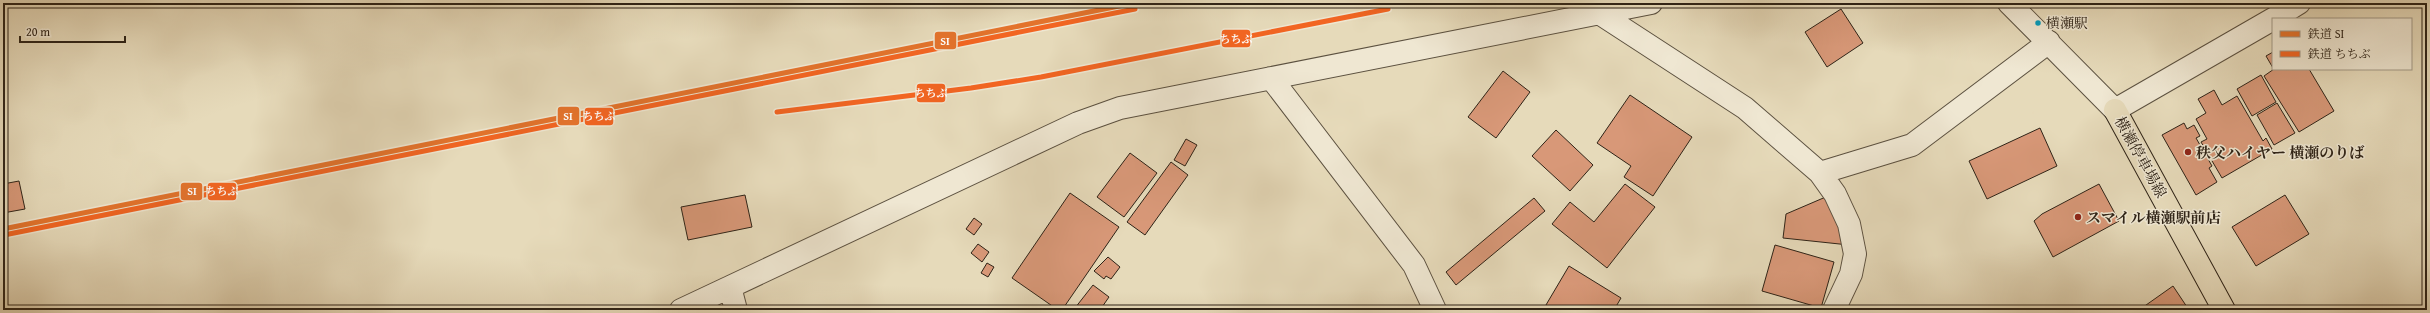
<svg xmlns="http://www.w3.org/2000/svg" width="2430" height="313" font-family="'Gentium Book Plus','Noto Serif JP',serif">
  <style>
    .building { fill: #d89878; stroke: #2e2317 }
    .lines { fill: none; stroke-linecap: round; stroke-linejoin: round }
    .minor-casing { stroke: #5c5140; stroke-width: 24 }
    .major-casing { stroke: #2e2317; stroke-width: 24 }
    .minor { stroke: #efe7d2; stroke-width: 22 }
    .major { stroke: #e6daba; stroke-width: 22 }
    .rail-1-casing { stroke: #efe7d2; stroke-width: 8 }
    .rail-2-casing { stroke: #efe7d2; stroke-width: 8 }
    .rail-1 { stroke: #e3732c; stroke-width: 5 }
    .rail-2 { stroke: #f26522; stroke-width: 5 }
    .bus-dot { fill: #059cbc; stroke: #efe7d2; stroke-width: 1.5 }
    .poi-dot { fill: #8f2418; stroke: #efe7d2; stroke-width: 1.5 }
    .labels { text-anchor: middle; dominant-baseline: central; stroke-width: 3; stroke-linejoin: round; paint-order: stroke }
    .bus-label { font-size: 14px; fill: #2e2317; stroke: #efe7d2; text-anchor: start }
    .poi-label { font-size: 15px; font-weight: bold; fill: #2e2317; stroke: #efe7d2; text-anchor: start }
    .street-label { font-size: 15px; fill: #2e2317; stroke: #efe7d2 }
    .line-badge { stroke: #efe7d2; stroke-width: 1.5 }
    .badge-label { font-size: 11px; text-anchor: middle; font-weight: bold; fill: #fff }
  </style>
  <rect width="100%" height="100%" fill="#e6daba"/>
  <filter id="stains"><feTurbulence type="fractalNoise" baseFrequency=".005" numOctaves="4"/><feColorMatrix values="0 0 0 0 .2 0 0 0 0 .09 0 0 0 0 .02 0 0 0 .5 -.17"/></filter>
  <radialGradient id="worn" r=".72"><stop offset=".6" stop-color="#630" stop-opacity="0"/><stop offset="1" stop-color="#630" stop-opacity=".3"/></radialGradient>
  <path class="building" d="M 1841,9 L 1863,43 L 1827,67 L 1805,32 Z
    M 2273,52 L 2273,68 L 2266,56 Z
    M 2309,69 L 2334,111 L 2299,132 L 2264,76 L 2274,69 Z
    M 1503,71 L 1530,92 L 1496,138 L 1468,117 Z
    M 2261,75 L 2276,102 L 2252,116 L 2237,89 Z
    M 2214,90 L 2222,105 L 2237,96 L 2263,141 L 2266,138 L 2272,149 L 2222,178 L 2201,142 L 2207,139 L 2196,119 L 2206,113 L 2198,99 Z
    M 1630,95 L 1692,137 L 1653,196 L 1624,177 L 1631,166 L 1597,143 Z
    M 2277,103 L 2295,133 L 2274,145 L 2257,115 Z
    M 2184,123 L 2187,129 L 2194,125 L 2200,136 L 2196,138 L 2212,166 L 2209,168 L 2217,182 L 2196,195 L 2162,135 Z
    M 2040,128 L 2057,166 L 1987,199 L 1969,161 Z
    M 1556,130 L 1593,165 L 1570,191 L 1532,156 Z
    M 1186,139 L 1197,145 L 1185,166 L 1174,160 Z
    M 1130,153 L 1157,173 L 1124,217 L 1097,197 Z
    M 1171,162 L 1188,175 L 1145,235 L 1127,222 Z
    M 19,181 L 25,209 L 3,213 L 3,184 Z
    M 1625,184 L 1655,207 L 1607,268 L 1552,224 L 1570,202 L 1594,222 Z
    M 2099,184 L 2119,221 L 2053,257 L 2034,221 L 2042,214 Z
    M 1070,193 L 1119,227 L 1062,310 L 1058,310 L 1012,278 Z
    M 745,195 L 752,227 L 688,240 L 681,207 Z
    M 2285,195 L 2309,234 L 2256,266 L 2232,227 Z
    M 1828,196 L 1849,245 L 1783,238 L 1786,214 Z
    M 1534,198 L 1545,211 L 1456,285 L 1446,272 Z
    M 974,218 L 982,224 L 974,235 L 966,229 Z
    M 978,244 L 989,252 L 982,262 L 971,253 Z
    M 1775,245 L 1834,262 L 1821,308 L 1762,291 Z
    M 1108,257 L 1120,267 L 1111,279 L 1106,276 L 1104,279 L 1094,271 Z
    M 987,263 L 994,267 L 988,277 L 981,273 Z
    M 1569,266 L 1621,298 L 1614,310 L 1543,310 Z
    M 1093,285 L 1109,297 L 1100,310 L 1077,310 L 1075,308 Z
    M 2173,286 L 2189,310 L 2139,310 Z"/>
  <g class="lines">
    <defs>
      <path id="minor" d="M 2009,3 L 2115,110 L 2273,19
        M 1599,13 L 1745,108 L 1820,173 L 1835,194 L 1849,224 L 1855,254 L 1851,274 L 1834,310
        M 2273,19 L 2299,3
        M 1271,78 L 1414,265 L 1435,310
        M 1820,173 L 1912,145 L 2049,42
        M 730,287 L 736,310
        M 681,310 L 1078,123 L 1120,108 L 1651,3"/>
      <path id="major" d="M 2115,110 L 2224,310"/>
    </defs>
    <use href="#minor" class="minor-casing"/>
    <use href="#major" class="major-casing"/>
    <use href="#minor" class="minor"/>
    <use href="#major" class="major"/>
    <defs>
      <path id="rail-1" d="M 3,229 L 1134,3"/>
      <path id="rail-2" d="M 777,112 L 971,88 L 1041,77 L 1388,9
        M 4,235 L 1135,9"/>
    </defs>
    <use href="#rail-1" class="rail-1-casing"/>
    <use href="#rail-2" class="rail-2-casing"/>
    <use href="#rail-1" class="rail-1"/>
    <use href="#rail-2" class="rail-2"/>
  </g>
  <circle class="bus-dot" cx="2038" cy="23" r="3.5"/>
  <g class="poi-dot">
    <circle cx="2188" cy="152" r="4"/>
    <circle cx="2078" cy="217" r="4"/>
  </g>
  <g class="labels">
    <g class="bus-label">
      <text x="2046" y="23">横瀬駅</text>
    </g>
    <g class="poi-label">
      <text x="2196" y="152">秩父ハイヤー 横瀬のりば</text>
      <text x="2086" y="217">スマイル横瀬駅前店</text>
    </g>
    <g class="street-label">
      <text transform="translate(2141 157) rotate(61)">横瀬停車場線</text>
    </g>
  </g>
  <g class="line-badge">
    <rect x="1221" y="29" width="30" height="19" rx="4" fill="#f26522"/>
    <rect x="934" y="31" width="23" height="19" rx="4" fill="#e3732c"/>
    <rect x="916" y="83" width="30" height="20" rx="4" fill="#f26522"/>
    <rect x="557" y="106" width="23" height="20" rx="4" fill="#e3732c"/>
    <rect x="584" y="107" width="30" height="19" rx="4" fill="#f26522"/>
    <rect x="180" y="182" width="23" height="19" rx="4" fill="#e3732c"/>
    <rect x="207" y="182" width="30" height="19" rx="4" fill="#f26522"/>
  </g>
  <g class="badge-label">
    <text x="1236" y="43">ちちぶ</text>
    <text x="945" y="45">SI</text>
    <text x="931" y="97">ちちぶ</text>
    <text x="568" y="120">SI</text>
    <text x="599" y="120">ちちぶ</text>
    <text x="192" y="195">SI</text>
    <text x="222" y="195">ちちぶ</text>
  </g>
  <rect width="2430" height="313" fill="none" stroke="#e6daba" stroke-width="16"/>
  <rect x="4" y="4" width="2422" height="305" fill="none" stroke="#2e2317" stroke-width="2"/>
  <rect x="8" y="8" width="2414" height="297" fill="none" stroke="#2e2317"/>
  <rect x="2272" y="18" width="140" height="52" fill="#efe7d2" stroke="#a29987"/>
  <rect x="2280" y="31" width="20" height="6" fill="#e3732c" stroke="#a29987"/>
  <text x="2308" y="38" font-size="12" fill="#2e2317">鉄道 SI</text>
  <rect x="2280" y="51" width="20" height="6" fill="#f26522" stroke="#a29987"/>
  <text x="2308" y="58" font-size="12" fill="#2e2317">鉄道 ちちぶ</text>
  <path d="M20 36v6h105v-6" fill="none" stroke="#2e2317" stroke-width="2"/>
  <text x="26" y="36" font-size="12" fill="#2e2317" stroke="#efe7d2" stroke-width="3" paint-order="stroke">20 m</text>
  <rect width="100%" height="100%" filter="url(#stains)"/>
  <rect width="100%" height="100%" fill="url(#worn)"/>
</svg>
